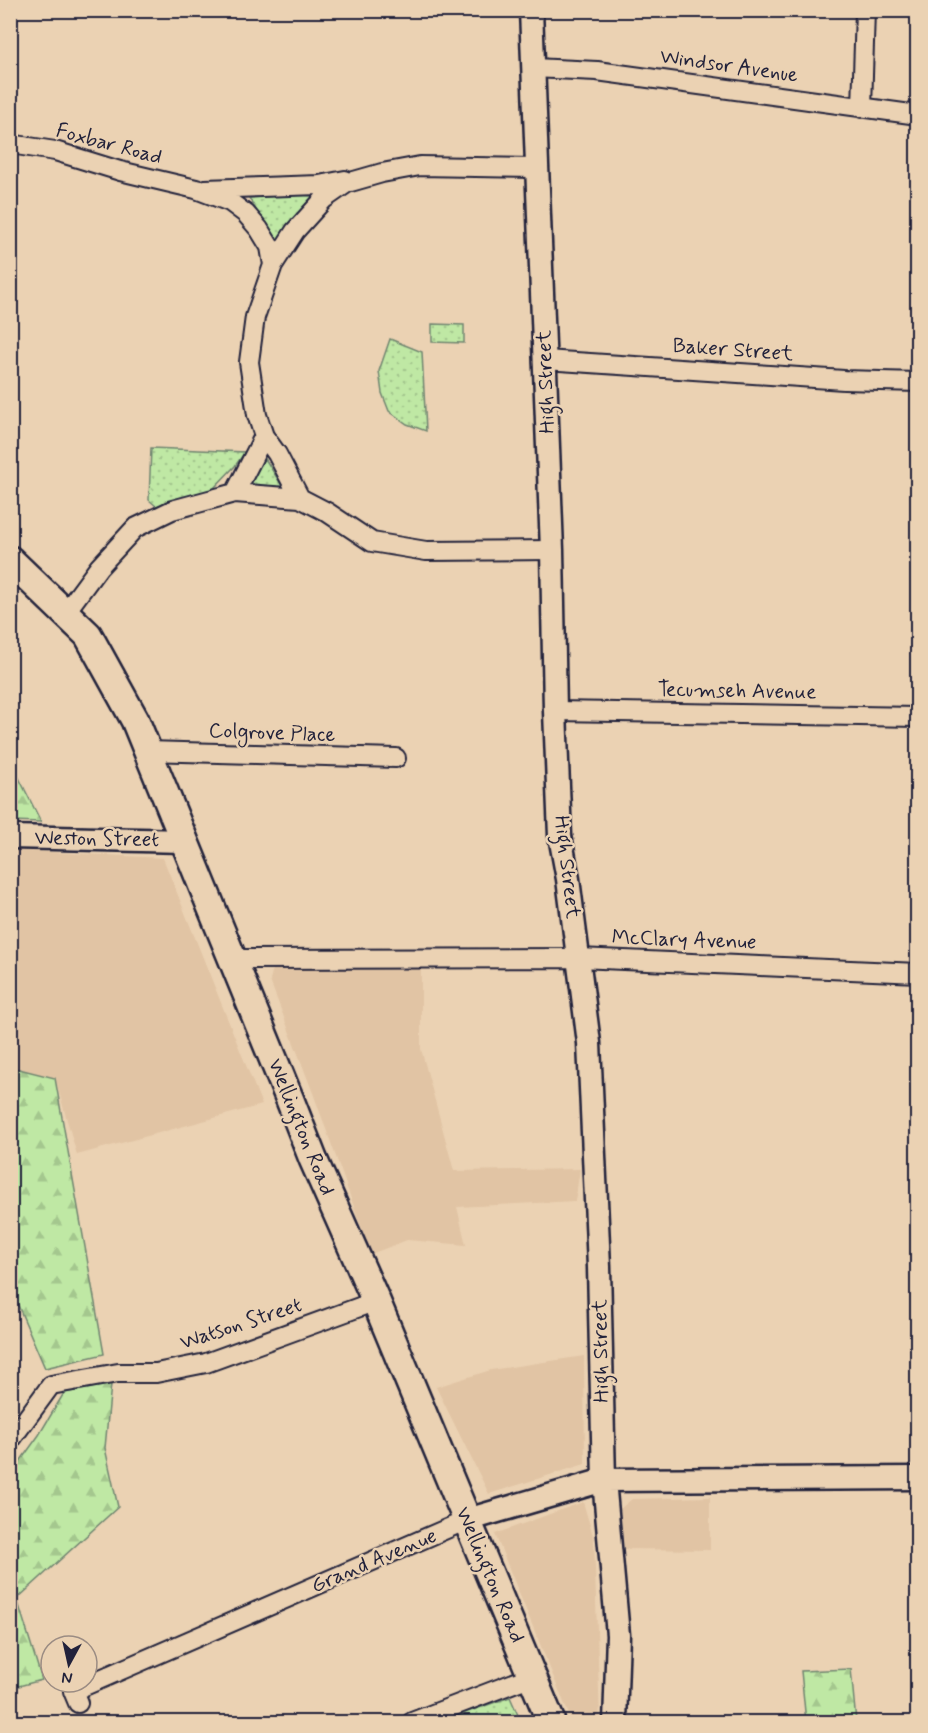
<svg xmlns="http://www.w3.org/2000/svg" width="928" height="1733" font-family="Mynerve,sans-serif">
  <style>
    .built { fill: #e1c4a4 }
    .grass { fill: url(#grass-dots); stroke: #708570; stroke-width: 1.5 }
    .forest { fill: url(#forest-firs); stroke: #708570; stroke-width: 1.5 }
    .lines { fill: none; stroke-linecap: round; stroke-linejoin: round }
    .minor-casing { stroke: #22223b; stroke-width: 22 }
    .tertiary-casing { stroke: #22223b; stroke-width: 27 }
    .secondary-casing { stroke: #22223b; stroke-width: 32 }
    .minor { stroke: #ebd2b3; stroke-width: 18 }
    .tertiary { stroke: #ebd2b3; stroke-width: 22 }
    .secondary { stroke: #ebd2b3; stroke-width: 27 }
    .labels { text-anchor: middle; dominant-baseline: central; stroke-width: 5; stroke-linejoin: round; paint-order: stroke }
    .street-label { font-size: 21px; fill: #22223b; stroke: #ebd2b3 }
  </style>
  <defs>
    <pattern id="grass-dots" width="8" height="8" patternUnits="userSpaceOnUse" patternTransform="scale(1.5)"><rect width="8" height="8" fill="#bfe8a4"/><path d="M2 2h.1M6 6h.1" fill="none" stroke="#a4c78e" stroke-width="1.8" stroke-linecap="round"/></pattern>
    <pattern id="forest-firs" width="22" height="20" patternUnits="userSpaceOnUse" patternTransform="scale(1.5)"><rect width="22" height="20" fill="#bfe8a4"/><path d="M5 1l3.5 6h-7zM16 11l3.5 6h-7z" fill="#a4c78e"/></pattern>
  </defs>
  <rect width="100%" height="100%" fill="#ebd2b3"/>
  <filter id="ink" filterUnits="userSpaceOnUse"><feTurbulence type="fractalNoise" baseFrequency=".0167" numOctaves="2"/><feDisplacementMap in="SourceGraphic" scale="12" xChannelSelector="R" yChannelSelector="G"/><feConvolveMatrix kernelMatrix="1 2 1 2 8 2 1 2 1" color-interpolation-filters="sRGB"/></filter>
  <g filter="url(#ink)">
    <path class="built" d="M 10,850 L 163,858 L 262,1105 L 77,1155 L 55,1078 L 11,1067 Z
      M 273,967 L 421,967 L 421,1049 L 454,1171 L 580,1169 L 575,1201 L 457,1207 L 466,1245 L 407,1240 L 371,1254 L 313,1093 L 270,981 Z
      M 584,1356 L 585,1464 L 489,1494 L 436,1387 L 491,1370 Z
      M 710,1497 L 710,1550 L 624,1549 L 620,1509 L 632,1499 Z
      M 583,1502 L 594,1539 L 600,1722 L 572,1722 L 495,1534 Z"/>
    <path class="grass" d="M 318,193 L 291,224 L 276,244 L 249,198 Z
      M 432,324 L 464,325 L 464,343 L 432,342 Z
      M 390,339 L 422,352 L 426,431 L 407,424 L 389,411 L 382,393 L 379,371 Z
      M 151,448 L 245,452 L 235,466 L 212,490 L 156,506 L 149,500 Z
      M 264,457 L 284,489 L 246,486 Z
      M 510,1697 L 521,1722 L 439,1722 Z"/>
    <path class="forest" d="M 10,762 L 11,762 L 41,822 L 11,821 Z
      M 11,1067 L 55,1078 L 104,1354 L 45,1368 L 11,1289 Z
      M 111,1384 L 105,1448 L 118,1507 L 17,1599 L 42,1680 L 11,1688 L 11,1474 L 39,1435 L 64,1393 Z
      M 851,1669 L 856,1722 L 806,1722 L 801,1671 Z"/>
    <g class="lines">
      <defs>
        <path id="minor" d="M 533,68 L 597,71 L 918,115
          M 862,108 L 865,10
          M 10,144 L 55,151 L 120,171 L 196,189 L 230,202 L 246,214 L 259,229 L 270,247 L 273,265
          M 537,168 L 420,166 L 382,173 L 347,183 L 324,199 L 295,231 L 273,265 L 255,317 L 249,362 L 257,415 L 264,436 L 277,454 L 300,498 L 327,512 L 372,542 L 426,551 L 552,550
          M 205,189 L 319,185 L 345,180
          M 545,360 L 844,380 L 918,382
          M 235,493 L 300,498
          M 65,613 L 99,567 L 135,528 L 172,510 L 235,493 L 264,436
          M 555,711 L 918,717
          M 147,751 L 396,758
          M 232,959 L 579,958 L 918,973
          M 10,1441 L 51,1385 L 118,1373 L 156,1373 L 206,1363 L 376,1301
          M 78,1703 L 73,1691 L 467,1520
          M 412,1722 L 532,1676"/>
        <path id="tertiary" d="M 531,10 L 552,550 L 555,711 L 560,836 L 568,879 L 589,1043 L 599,1267 L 604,1480 L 618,1635 L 615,1722
          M 10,837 L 184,841
          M 467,1520 L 604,1480 L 918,1478"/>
        <path id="secondary" d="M 10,560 L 88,635 L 135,720 L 290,1100 L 313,1159 L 376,1301 L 551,1722"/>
      </defs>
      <use href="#minor" class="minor-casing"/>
      <use href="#tertiary" class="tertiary-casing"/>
      <use href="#secondary" class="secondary-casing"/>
      <use href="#minor" class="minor"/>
      <use href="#tertiary" class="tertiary"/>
      <use href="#secondary" class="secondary"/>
    </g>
  </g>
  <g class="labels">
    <g class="street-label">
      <text transform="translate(729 66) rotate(8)">Windsor Avenue</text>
      <text transform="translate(109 144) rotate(15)">Foxbar Road</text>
      <text transform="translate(733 350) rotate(4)">Baker Street</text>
      <text transform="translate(546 382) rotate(-92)">High Street</text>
      <text transform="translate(737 691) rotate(1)">Tecumseh Avenue</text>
      <text transform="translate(272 733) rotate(2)">Colgrove Place</text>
      <text transform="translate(97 839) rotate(1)">Weston Street</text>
      <text transform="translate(567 867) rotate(83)">High Street</text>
      <text transform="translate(684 940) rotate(2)">McClary Avenue</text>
      <text transform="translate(301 1127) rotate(68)">Wellington Road</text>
      <text transform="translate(241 1324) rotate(-18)">Watson Street</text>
      <text transform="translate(601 1351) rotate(-91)">High Street</text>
      <text transform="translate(374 1561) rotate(-23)">Grand Avenue</text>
      <text transform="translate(490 1575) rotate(67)">Wellington Road</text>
    </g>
  </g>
  <rect width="928" height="1733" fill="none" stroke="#ebd2b3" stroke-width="36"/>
  <rect x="18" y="18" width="892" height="1697" fill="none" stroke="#22223b" stroke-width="2" filter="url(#ink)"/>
  <g transform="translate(69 1664) rotate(188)"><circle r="28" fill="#ebd2b3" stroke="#9b8c83" stroke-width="1.5"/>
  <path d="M0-4.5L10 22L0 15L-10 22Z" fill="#22223b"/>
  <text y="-9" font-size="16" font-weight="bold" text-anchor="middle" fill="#22223b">N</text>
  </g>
</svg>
